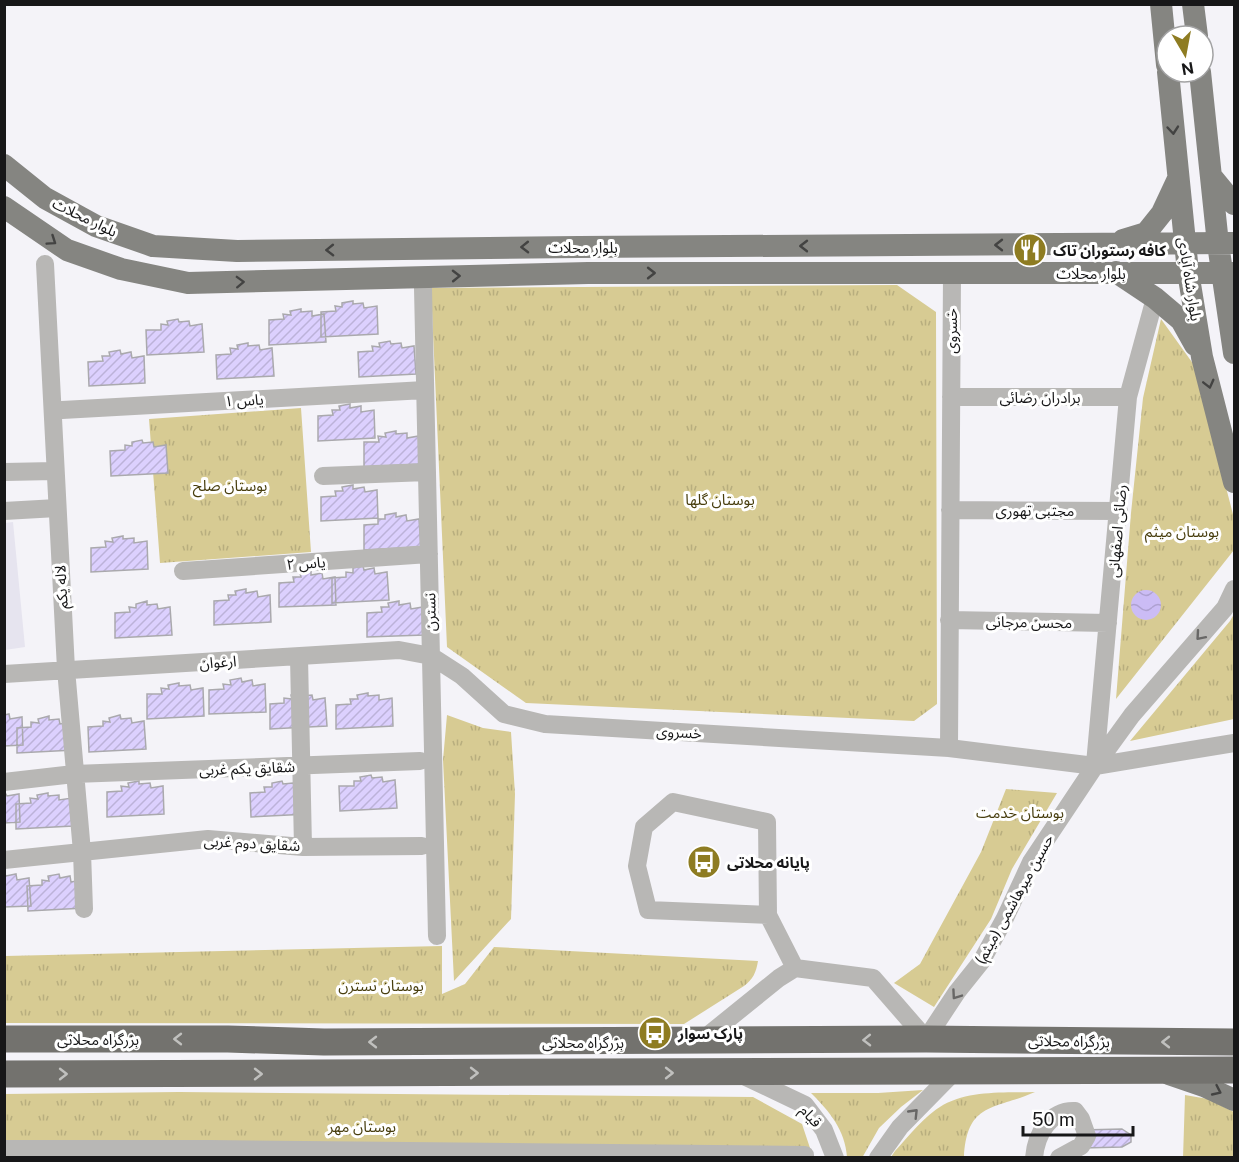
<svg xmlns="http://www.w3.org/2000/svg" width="1239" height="1162" font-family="'Public Sans','Noto Sans Arabic',sans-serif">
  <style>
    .built { fill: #e6e4ef }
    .grass { fill: url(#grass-tufts) }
    .water { fill: url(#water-waves) }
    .building { fill: url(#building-hatch); stroke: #aaa9ad; stroke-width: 1.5 }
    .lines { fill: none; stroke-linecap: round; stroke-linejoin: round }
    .minor { stroke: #b8b7b5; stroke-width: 18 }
    .major { stroke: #858581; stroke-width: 22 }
    .highway { stroke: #73726e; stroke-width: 27 }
    .oneway { stroke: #434342 }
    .oneway2 { stroke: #686766 }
    .oneway3 { stroke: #c0c0be }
    .labels { text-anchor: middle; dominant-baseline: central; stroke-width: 6; stroke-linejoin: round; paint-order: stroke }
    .street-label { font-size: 15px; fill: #171718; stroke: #fff }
    .poi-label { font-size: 15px; font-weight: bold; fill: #171718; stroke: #fff; text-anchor: start }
    .park-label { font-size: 15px; fill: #483e0e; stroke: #fff }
  </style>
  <defs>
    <pattern id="grass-tufts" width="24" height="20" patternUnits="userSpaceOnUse" patternTransform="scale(1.5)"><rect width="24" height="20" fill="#d7cb93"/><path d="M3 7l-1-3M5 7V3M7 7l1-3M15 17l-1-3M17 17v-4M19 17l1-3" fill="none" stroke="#b8ae7e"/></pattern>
    <pattern id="water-waves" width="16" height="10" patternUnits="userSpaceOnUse" patternTransform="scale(1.5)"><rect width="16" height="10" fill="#cbbcf5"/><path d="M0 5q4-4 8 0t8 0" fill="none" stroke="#aea1d1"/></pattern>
    <pattern id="building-hatch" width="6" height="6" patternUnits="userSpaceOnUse" patternTransform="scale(1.5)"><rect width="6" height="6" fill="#dcd0fe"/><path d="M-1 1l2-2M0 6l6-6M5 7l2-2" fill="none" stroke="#bcb2d9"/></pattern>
  </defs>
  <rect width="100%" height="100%" fill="#f4f3f8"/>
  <path class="built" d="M 13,522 L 25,647 L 5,650 L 5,523 Z"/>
  <path class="grass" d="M 897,285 L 936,312 L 937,704 L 914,721 L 526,703 L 447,647 L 431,288 Z
    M 1161,319 L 1194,365 L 1234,518 L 1234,550 L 1116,699 L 1131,513 L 1143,398 Z
    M 301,408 L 311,552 L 160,563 L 149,419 Z
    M 1234,614 L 1234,719 L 1130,741 L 1230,621 Z
    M 447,715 L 483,728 L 511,732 L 515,794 L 511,919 L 454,981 L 443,760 Z
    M 1006,789 L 1057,793 L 1012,869 L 991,919 L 934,1007 L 894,983 L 920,964 L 981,852 Z
    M 442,946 L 442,994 L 465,984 L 494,947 L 758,961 C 756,973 753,979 744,986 L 684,1024 L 5,1023 L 5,956 Z
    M 923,1090 L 901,1107 L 879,1128 L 862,1158 L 847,1157 C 845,1130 830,1112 811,1093 L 878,1093 Z
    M 179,1092 L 753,1097 L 802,1124 L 813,1157 L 5,1157 L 4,1094 Z
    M 1035,1092 C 994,1110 967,1102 964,1157 L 891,1157 L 895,1151 C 909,1136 924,1116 943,1105 C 971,1090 1004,1093 1035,1092 Z
    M 1185,1095 L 1208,1099 L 1234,1112 L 1234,1157 L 1183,1158 Z"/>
  <path class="water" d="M1131 605a15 15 0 1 1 30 0a15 15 0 1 1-30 0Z"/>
  <path class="building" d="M 353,301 L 353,304 L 363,303 L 364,308 L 377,306 L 378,334 L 321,337 L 321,312 L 336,311 L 335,306 L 342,307 L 342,303 Z
    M 301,309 L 301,312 L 312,311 L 312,316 L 324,314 L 326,342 L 269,345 L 269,320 L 284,319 L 283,314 L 291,315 L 290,311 Z
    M 178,319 L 179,322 L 189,321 L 190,326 L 202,324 L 204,352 L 147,355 L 146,330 L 161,330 L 161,324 L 168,325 L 167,321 Z
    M 390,341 L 391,344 L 401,343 L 402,348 L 414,346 L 416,374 L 359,377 L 358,352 L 373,351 L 372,346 L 380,347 L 379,343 Z
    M 248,343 L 248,346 L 259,345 L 260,350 L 272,348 L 274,376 L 217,379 L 216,355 L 231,354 L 230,348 L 238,349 L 237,345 Z
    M 120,350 L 121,354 L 131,352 L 132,358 L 144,356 L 145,383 L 89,386 L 88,362 L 103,361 L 102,356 L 110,356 L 109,352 Z
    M 350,404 L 350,408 L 361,406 L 361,412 L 374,410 L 375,438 L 318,441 L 318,416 L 333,415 L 332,410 L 340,410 L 339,406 Z
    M 396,431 L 396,434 L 407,433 L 407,438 L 419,436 L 421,464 L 364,467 L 364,442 L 379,442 L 378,436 L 386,437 L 385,433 Z
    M 142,440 L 143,443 L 153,442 L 154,447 L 166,445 L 168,473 L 111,476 L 110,451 L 125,450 L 125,445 L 132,446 L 132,442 Z
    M 353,485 L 353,489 L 364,487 L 365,492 L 377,490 L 378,518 L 321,521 L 321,497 L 336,496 L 335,491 L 343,491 L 342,487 Z
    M 396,513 L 396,517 L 406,515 L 407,521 L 419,519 L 421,547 L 364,550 L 364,525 L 378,524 L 378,519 L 385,519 L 385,515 Z
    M 123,536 L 123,539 L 134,538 L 134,543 L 147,541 L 148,569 L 91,572 L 91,548 L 106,547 L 105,541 L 113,542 L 112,538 Z
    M 363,566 L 364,570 L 374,568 L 375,574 L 387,572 L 389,600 L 332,603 L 332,578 L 346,577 L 346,572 L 353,573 L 353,568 Z
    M 311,571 L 311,575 L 322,573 L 323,579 L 335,577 L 336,605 L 279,607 L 279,583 L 294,582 L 293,577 L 301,577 L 300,573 Z
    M 246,589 L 246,593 L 257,591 L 258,597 L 270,595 L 271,622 L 214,625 L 214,601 L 229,600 L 228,595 L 236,595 L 235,591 Z
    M 147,601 L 147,605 L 157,604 L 158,609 L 170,607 L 172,635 L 115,638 L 115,613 L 130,612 L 129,607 L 136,608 L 136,604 Z
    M 399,601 L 399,605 L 410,603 L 411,609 L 423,607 L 424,635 L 367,637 L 367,613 L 382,612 L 381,607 L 389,607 L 388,603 Z
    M 241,678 L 242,682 L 252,680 L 253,686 L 265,684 L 266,712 L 209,714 L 209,690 L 224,689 L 223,684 L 231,685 L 230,680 Z
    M 179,683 L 179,686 L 190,685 L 191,690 L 203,688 L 204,716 L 147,719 L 147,694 L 162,694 L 161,688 L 169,689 L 168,685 Z
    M 302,692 L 302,696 L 312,695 L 313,700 L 325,698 L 327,726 L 270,729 L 270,704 L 284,703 L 284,698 L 292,699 L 291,695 Z
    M 368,693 L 368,696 L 379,695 L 379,700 L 392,698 L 393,726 L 336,729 L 336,705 L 351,704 L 350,699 L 358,699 L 357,695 Z
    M 9,714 L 10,719 L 22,717 L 23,745 L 4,746 L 4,715 Z
    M 120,715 L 121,719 L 131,718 L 132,723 L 144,721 L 146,749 L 89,752 L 88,727 L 103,726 L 103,721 L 110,722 L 109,718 Z
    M 49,716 L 49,720 L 59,719 L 60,724 L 72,722 L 74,750 L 17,753 L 17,728 L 31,727 L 31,722 L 39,723 L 38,719 Z
    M 371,775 L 372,778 L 382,777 L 383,782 L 395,780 L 397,808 L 340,811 L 339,786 L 354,786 L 354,781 L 361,781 L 360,777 Z
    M 139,781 L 139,784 L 150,783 L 151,788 L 163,786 L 164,814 L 107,817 L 107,792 L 122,791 L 121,786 L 129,787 L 128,783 Z
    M 282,781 L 283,784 L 293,783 L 308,814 L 251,817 L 250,793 L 265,792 L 264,787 L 272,787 L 272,783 Z
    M 4,791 L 7,796 L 19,794 L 20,822 L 4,823 Z
    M 48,793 L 48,796 L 59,795 L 59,800 L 72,798 L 73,826 L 16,829 L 16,804 L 31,803 L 30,798 L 38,799 L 37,795 Z
    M 4,872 L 6,876 L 16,874 L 17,880 L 29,878 L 31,906 L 4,907 Z
    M 59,874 L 60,878 L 70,876 L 71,882 L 83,880 L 85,908 L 28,911 L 27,886 L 42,885 L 42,880 L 49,881 L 48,876 Z
    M 1122,1129 L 1131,1135 L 1131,1142 L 1122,1147 L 1083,1148 L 1082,1130 Z"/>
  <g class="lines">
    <path class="minor" d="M 45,264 L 66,669 L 82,852 L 84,909
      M 423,288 L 437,936
      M 951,397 L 1128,397
      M 62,410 L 425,390
      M 4,472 L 55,471
      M 323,476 L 427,472
      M 950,510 L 1119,511
      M 4,511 L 57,508
      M 183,571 L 429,554
      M 949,620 L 1108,623
      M 299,657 L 303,847
      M 4,674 L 399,650 L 431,656 L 462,676 L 504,714 L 545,724 L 949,748 L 1095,766 L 1234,743
      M 949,748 L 952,274
      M 1095,764 L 1128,397 L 1155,298
      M 4,782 L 74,774 L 420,761
      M 4,860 L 208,839 L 303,847 L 422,846
      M 768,915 L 648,910 L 637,866 L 644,827 L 673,802 L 767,822 L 768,915 L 795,968
      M 701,1041 L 779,978 L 795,968 L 873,978 L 926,1039 L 957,992 L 981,962 L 1005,918 L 1031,862 L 1095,766 L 1132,715 L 1225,608 L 1234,589
      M 742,1075 L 805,1105 L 824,1130 L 835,1158
      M 4,1149 L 210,1149
      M 210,1158 L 210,1149 L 805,1155 L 805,1158
      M 878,1158 L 900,1127 L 954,1072
      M 1034,1158 C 1036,1134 1050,1110 1075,1111 L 1081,1119 L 1087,1136 L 1081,1146 L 1059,1158"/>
    <path class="major" d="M 1161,4 L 1167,65
      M 1193,4 L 1197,36
      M 1168,72 L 1188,272 L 1202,357 L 1234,482
      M 1200,72 L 1218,244 L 1234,353
      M 4,165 L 45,198 L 96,226 L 153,246 L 237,251 L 579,247 L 1234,243
      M 1211,176 L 1234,204
      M 4,207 L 67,250 L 121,269 L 188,283 L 588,273 L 1234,273
      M 1123,240 L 1146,233 L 1162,213 L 1177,181
      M 1116,272 L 1155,298 L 1181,320 L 1195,345
      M 1169,1074 L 1204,1086 L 1234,1100"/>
    <path class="highway" d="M 4,1039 L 228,1039 L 324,1042 L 926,1039 L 1234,1042
      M 4,1074 L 1234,1070"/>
  </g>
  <defs><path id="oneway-chevron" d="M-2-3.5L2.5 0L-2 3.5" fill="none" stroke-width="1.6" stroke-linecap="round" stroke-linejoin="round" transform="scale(1.5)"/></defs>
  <g class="oneway">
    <use href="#oneway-chevron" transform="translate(1173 130) rotate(85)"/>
    <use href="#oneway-chevron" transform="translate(52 241) rotate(34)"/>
    <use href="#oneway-chevron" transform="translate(999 245) rotate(180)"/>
    <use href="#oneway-chevron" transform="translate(804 246) rotate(180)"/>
    <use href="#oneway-chevron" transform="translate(525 247) rotate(179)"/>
    <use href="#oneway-chevron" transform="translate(330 250) rotate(179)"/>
    <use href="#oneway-chevron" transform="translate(651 273)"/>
    <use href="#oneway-chevron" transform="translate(456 276) rotate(-1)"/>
    <use href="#oneway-chevron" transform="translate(240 282) rotate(-2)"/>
    <use href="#oneway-chevron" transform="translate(1209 384) rotate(76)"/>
    <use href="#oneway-chevron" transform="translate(1217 1091) rotate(25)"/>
  </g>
  <g class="oneway2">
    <use href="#oneway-chevron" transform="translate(1200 636) rotate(131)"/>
    <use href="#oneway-chevron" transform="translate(956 995) rotate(125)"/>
    <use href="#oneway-chevron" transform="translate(914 1113) rotate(-46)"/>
  </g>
  <g class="oneway3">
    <use href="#oneway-chevron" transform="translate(178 1039) rotate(180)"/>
    <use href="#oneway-chevron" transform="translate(867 1040) rotate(179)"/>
    <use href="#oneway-chevron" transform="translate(373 1042) rotate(-180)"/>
    <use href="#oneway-chevron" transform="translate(1166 1042) rotate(180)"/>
    <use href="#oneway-chevron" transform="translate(474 1073)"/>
    <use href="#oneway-chevron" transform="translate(669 1073)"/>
    <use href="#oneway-chevron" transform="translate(63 1074)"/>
    <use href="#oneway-chevron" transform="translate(258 1074)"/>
  </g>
  <defs>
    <symbol id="restaurant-disc" viewBox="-11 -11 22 22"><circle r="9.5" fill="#8e7c22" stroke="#fff"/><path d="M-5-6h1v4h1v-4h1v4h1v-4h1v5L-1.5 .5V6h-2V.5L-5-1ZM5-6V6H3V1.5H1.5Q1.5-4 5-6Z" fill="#fff"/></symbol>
    <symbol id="bus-disc" viewBox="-11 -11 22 22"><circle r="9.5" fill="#8e7c22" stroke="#fff"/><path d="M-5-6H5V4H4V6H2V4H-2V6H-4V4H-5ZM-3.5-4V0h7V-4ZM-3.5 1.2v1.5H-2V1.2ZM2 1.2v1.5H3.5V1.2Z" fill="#fff"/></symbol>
  </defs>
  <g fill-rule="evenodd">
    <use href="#restaurant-disc" x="1011" y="231" width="38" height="38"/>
    <use href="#bus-disc" x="685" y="843" width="38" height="38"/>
    <use href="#bus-disc" x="636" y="1014" width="38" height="38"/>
  </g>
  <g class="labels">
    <g class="street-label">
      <text transform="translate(85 217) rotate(26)">بلوار محلات</text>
      <text x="583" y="247">بلوار محلات</text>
      <text x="1091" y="273">بلوار محلات</text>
      <text transform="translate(1190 279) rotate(81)">بلوار شاه آبادی</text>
      <text transform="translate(951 331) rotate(-90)">خسروی</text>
      <text x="1040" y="397">برادران رضائی</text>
      <text transform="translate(244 400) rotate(-3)">یاس ۱</text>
      <text x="1035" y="510">مجتبی تهوری</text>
      <text transform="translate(1117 531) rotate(-85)">رضائی اصفهانی</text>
      <text transform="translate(306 563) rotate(-4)">یاس ۲</text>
      <text transform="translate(61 587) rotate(-93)">لاله یکم</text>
      <text transform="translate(430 612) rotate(-91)">نسترن</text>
      <text transform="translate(1029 622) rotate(1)">محسن مرجانی</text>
      <text transform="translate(218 662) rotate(-4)">ارغوان</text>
      <text transform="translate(679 732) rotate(3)">خسروی</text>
      <text transform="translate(247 768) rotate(-2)">شقایق یکم غربی</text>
      <text transform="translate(252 843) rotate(3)">شقایق دوم غربی</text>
      <text transform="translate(1014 899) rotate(-61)">حسین میرهاشمی (میثم)</text>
      <text x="98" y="1039">بزرگراه محلاتی</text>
      <text transform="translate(1069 1041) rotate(1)">بزرگراه محلاتی</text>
      <text x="583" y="1042">بزرگراه محلاتی</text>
      <text transform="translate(811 1116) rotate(47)">قیام</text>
    </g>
    <g class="poi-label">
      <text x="1053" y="250">کافه رستوران تاک</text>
      <text x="727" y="862">پایانه محلاتی</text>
      <text x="678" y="1033">پارک سوار</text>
    </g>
    <g class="park-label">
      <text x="230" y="485">بوستان صلح</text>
      <text x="720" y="499">بوستان گلها</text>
      <text x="1182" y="531">بوستان میثم</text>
      <text x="1020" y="812">بوستان خدمت</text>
      <text x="381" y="985">بوستان نسترن</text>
      <text x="362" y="1126">بوستان مهر</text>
    </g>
  </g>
  <rect width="1239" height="1162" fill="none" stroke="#171718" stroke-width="12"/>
  <g transform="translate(1185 54) rotate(170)"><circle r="28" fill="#ffffff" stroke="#a2a2a3" stroke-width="1.5"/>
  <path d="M0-4.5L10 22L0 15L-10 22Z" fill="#8e7c22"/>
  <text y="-9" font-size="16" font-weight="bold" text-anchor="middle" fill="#171718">N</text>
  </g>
  <path d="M1023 1126v9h110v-9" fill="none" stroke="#171718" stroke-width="3"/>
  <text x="1032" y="1126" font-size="18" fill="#171718" stroke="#ffffff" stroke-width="4.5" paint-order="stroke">50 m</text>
</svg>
